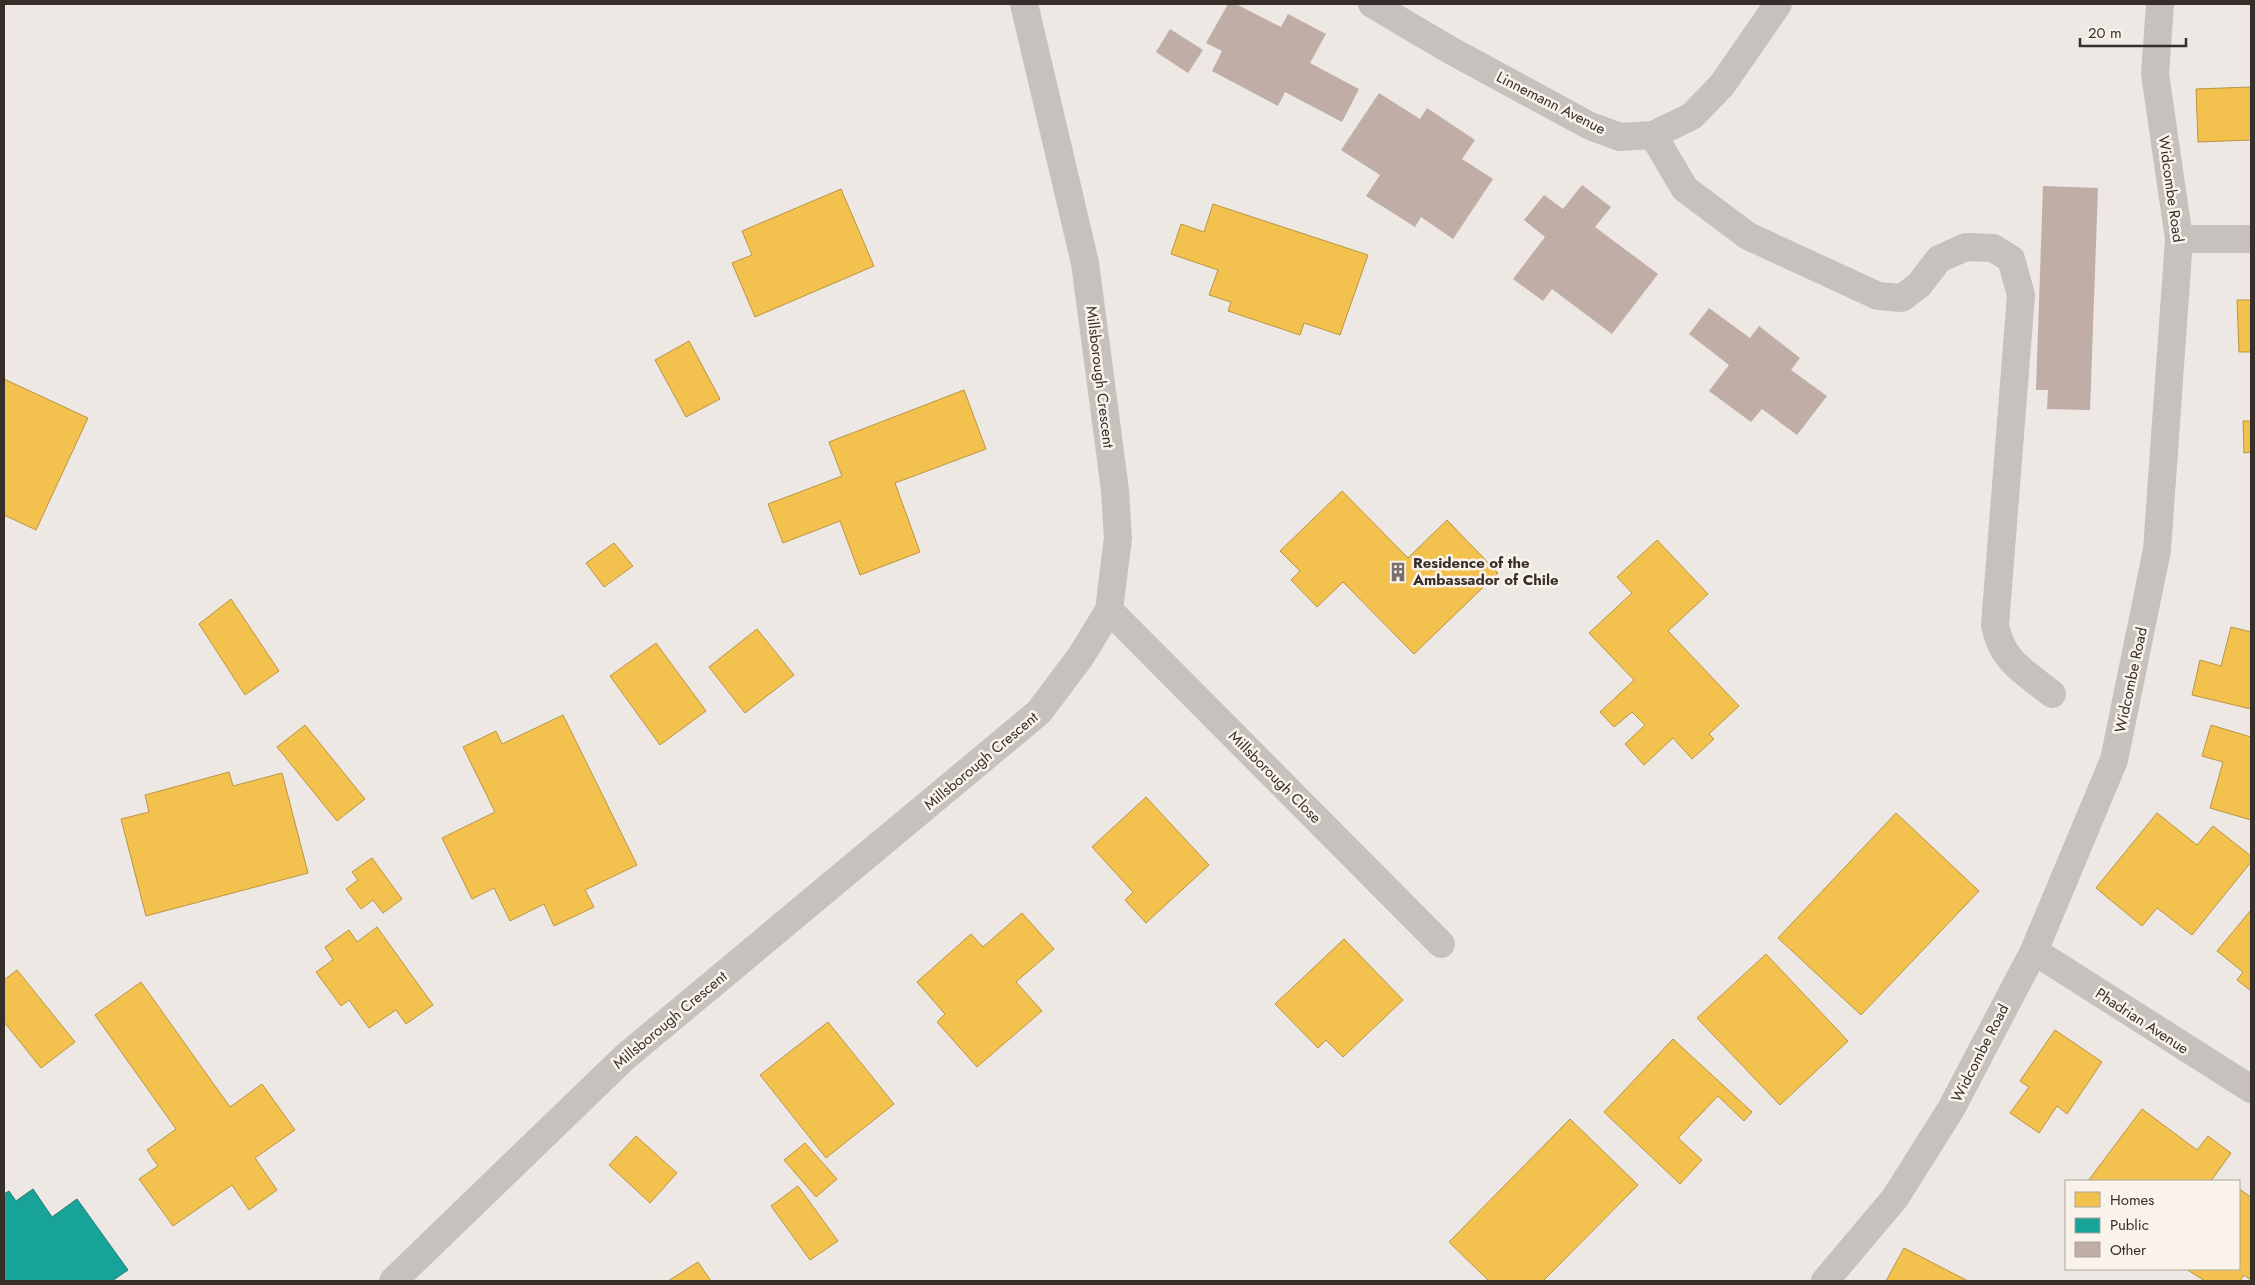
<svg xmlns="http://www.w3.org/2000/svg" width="2255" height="1285" font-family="Jost,sans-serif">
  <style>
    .homes { fill: #f2c14e; stroke: #ba9543 }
    .public { fill: #17a398; stroke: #218077 }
    .building { fill: #bfada6 }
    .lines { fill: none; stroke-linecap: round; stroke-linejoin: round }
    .minor { stroke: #c6c1bc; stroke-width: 28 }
    .labels { text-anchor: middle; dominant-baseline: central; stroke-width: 5; stroke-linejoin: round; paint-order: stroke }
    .street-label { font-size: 15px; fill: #372e2a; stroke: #f9f3eb }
    .poi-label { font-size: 15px; font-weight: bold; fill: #372e2a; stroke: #f9f3eb; text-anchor: start }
  </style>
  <rect width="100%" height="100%" fill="#ede8e3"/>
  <path class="homes" d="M 2251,87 L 2251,140 L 2198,142 L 2196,89 Z
    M 841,189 L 874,266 L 755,317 L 732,263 L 752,255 L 742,231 Z
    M 1213,204 L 1368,255 L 1340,335 L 1304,323 L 1300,335 L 1228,311 L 1231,302 L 1209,295 L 1218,270 L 1171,254 L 1181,224 L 1204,232 Z
    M 2237,300 L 2251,300 L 2251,352 L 2239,352 Z
    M 689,341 L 720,399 L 686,417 L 655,360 Z
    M 4,379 L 88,418 L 36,530 L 4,515 Z
    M 964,390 L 986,449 L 895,483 L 920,552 L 860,575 L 840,521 L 783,543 L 768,504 L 842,476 L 829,442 Z
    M 2243,421 L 2251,421 L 2251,452 L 2244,453 Z
    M 1342,491 L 1408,558 L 1447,520 L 1498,573 L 1414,654 L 1343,582 L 1317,607 L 1291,580 L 1300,571 L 1280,551 Z
    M 1657,540 L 1708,594 L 1668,631 L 1739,706 L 1709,734 L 1714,739 L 1692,759 L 1673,738 L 1644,765 L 1625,744 L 1645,725 L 1632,712 L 1614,727 L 1600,712 L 1634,680 L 1589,633 L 1632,593 L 1617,577 Z
    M 614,543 L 633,566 L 604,587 L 586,563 Z
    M 231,599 L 279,671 L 245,695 L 199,624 Z
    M 2231,627 L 2251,632 L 2251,709 L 2192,695 L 2200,660 L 2221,666 Z
    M 757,629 L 794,675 L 745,713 L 709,667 Z
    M 656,643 L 706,711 L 660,745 L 610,676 Z
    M 563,715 L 637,865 L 585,890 L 594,907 L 554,926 L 544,904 L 510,921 L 494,888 L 472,899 L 442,838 L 495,812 L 463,747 L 496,731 L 502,744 Z
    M 305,725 L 365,799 L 337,821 L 277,747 Z
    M 2211,725 L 2251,737 L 2251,820 L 2210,808 L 2223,762 L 2202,756 Z
    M 229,772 L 233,786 L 282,773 L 308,873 L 146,916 L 121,819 L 149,812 L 145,795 Z
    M 1146,797 L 1209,865 L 1146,923 L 1125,900 L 1133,892 L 1092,847 Z
    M 1896,813 L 1979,891 L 1861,1015 L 1778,938 Z
    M 2157,813 L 2197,845 L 2213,826 L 2251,856 L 2251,862 L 2192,935 L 2157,908 L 2142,926 L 2096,888 Z
    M 372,858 L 402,899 L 383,913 L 373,900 L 361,909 L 346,889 L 358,880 L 352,872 Z
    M 2251,910 L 2251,991 L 2237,980 L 2243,972 L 2217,951 Z
    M 1022,913 L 1054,949 L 1016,982 L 1042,1011 L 977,1067 L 937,1022 L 945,1014 L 917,982 L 971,934 L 983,947 Z
    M 377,927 L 433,1005 L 406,1024 L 396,1010 L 369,1028 L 349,1000 L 341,1006 L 316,972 L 333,960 L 325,947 L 349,930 L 357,942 Z
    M 1344,939 L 1403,1000 L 1343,1057 L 1326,1040 L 1318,1048 L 1275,1004 Z
    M 1766,954 L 1848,1041 L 1780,1105 L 1697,1018 Z
    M 17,970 L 75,1042 L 41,1068 L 4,1022 L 4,980 Z
    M 141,982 L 230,1107 L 262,1084 L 295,1130 L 255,1158 L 277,1190 L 249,1210 L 232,1185 L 173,1226 L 139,1179 L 158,1166 L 147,1150 L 176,1129 L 95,1015 Z
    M 828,1022 L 894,1104 L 826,1158 L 760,1075 Z
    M 2055,1030 L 2102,1062 L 2067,1114 L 2057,1106 L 2039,1133 L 2010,1113 L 2029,1087 L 2020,1081 Z
    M 1673,1039 L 1752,1112 L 1744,1121 L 1718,1096 L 1678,1138 L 1702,1160 L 1680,1184 L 1604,1112 Z
    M 2142,1109 L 2197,1150 L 2208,1136 L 2231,1153 L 2211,1181 L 2088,1181 Z
    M 1570,1119 L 1638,1185 L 1543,1281 L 1489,1281 L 1449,1242 Z
    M 636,1136 L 677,1173 L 650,1203 L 609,1165 Z
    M 805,1143 L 837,1179 L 816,1197 L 784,1160 Z
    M 798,1186 L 838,1241 L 810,1260 L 771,1206 Z
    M 2239,1189 L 2251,1197 L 2251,1280 L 2244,1275 L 2240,1281 L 2205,1281 L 2186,1269 L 2239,1269 Z
    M 1904,1248 L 1968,1281 L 1886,1281 Z
    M 698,1262 L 711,1281 L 668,1281 Z"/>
  <path class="public" d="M 33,1189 L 52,1217 L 77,1199 L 128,1270 L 112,1281 L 4,1281 L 4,1194 L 9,1191 L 16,1201 Z"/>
  <path class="building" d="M 1228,4 L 1236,4 L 1281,27 L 1288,14 L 1326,34 L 1310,63 L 1359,89 L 1342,122 L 1285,92 L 1278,106 L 1212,71 L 1222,51 L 1206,43 Z
    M 1170,29 L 1203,50 L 1188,73 L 1156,52 Z
    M 1379,93 L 1420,119 L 1427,108 L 1475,140 L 1462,159 L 1493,179 L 1453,239 L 1421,217 L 1415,227 L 1366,196 L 1380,175 L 1341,150 Z
    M 1582,185 L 1611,207 L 1595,227 L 1658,274 L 1612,334 L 1552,289 L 1543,301 L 1513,279 L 1545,237 L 1524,220 L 1544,195 L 1563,209 Z
    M 2043,186 L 2098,188 L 2090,410 L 2047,409 L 2048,390 L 2036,390 Z
    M 1709,308 L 1750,338 L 1759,326 L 1800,358 L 1791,370 L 1827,396 L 1797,435 L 1762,409 L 1751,422 L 1709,391 L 1729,365 L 1689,334 Z"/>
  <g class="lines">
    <path class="minor" d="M 1372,4 L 1450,50 L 1590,126 L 1620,137 L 1653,135 L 1692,116 L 1722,85 L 1778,4
      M 1653,135 L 1685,189 L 1748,236 L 1878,296 L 1902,298 L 1919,285 L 1939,259 L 1966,247 L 1993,248 L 2011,259 L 2021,295 L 1995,625 C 2002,662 2025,672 2052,694
      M 2179,239 L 2251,239
      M 1109,610 L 1441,944
      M 2034,951 L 2251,1089
      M 393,1281 L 625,1057 L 1039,712 L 1081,656 L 1109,610 L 1118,538 L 1115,490 L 1085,263 L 1024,4
      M 1825,1281 L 1895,1198 L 1951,1109 L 2034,951 L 2114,760 L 2157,550 L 2179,239 L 2155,74 L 2160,4"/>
  </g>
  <defs>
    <symbol id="building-bare" viewBox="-9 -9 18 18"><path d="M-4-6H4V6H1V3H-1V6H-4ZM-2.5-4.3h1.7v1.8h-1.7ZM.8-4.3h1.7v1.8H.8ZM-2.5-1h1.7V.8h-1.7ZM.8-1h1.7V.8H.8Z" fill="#776f6b" stroke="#f9f3eb" stroke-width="2.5" paint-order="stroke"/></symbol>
  </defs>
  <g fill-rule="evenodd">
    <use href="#building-bare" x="1384" y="558" width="28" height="28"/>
  </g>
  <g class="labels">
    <g class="street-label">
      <text transform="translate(1551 103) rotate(27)">Linnemann Avenue</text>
      <text transform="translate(2171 189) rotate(82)">Widcombe Road</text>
      <text transform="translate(1100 377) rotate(83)">Millsborough Crescent</text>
      <text transform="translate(2131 680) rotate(-78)">Widcombe Road</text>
      <text transform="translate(981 761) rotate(-40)">Millsborough Crescent</text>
      <text transform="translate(1275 777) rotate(45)">Millsborough Close</text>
      <text transform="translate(670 1020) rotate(-40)">Millsborough Crescent</text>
      <text transform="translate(2142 1021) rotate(33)">Phadrian Avenue</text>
      <text transform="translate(1980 1053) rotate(-63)">Widcombe Road</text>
    </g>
    <g class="poi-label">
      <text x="1413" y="563">Residence of the<tspan x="1413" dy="17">Ambassador of Chile</tspan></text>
    </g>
  </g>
  <rect width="2255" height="1285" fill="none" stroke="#372e2a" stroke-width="10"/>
  <rect x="2065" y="1180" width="175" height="90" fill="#f9f3eb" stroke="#aba49e"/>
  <rect x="2075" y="1192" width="25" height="15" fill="#f2c14e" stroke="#aba49e"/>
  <text x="2110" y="1205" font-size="15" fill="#372e2a">Homes</text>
  <rect x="2075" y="1218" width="25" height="15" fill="#17a398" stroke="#aba49e"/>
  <text x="2110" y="1230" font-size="15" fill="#372e2a">Public</text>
  <rect x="2075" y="1242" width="25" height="15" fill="#bfada6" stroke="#aba49e"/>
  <text x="2110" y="1255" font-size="15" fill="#372e2a">Other</text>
  <path d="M2080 38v8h106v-8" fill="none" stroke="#372e2a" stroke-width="2.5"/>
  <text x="2088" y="38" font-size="15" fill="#372e2a" stroke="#f9f3eb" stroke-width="4" paint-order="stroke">20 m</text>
</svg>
